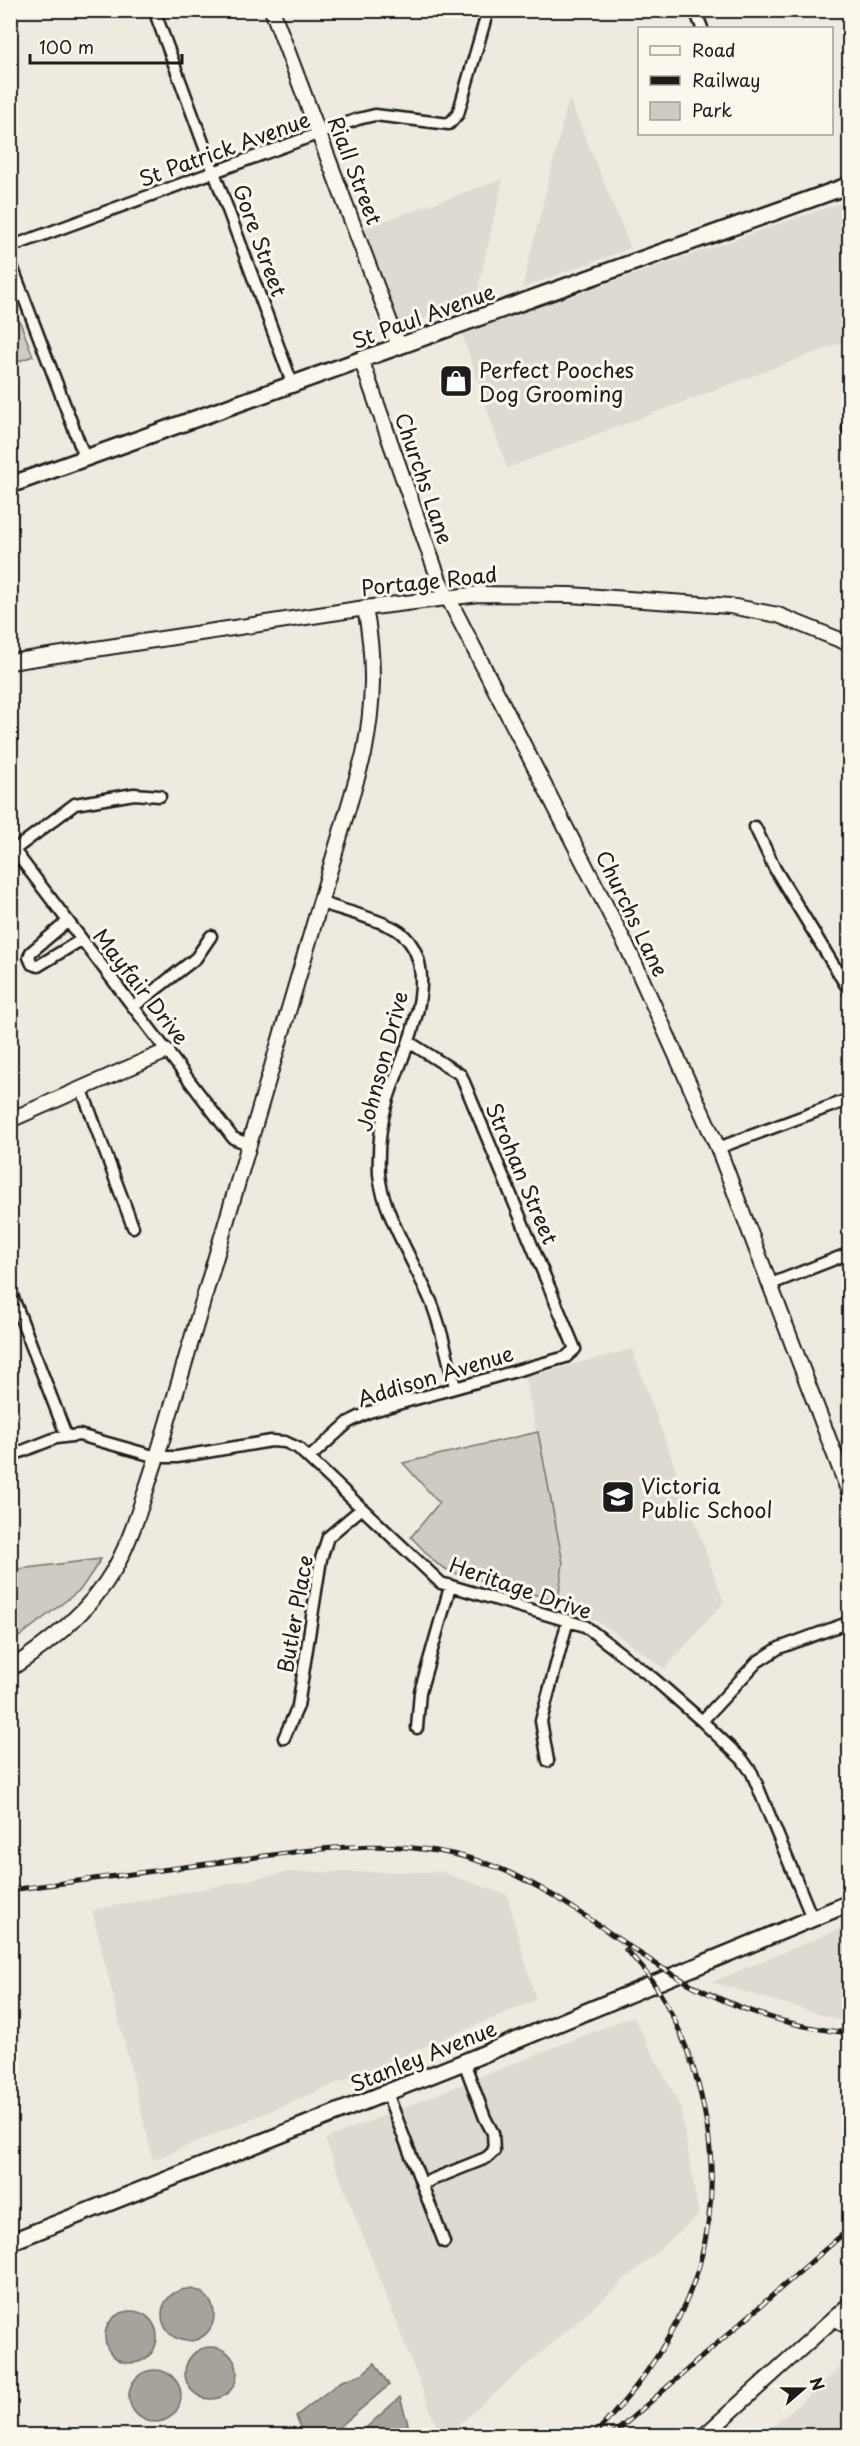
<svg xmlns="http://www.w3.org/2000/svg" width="860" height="2446" font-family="'Playpen Sans',sans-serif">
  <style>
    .built { fill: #dedad1 }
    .green { fill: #ceccc2; stroke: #75746f; stroke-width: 1.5 }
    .water { fill: #a6a39d; stroke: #6f6d69; stroke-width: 1.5 }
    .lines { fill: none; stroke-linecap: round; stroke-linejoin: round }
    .minor-casing { stroke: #1c1c1c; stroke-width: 15 }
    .tertiary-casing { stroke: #1c1c1c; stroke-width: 18 }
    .secondary-casing { stroke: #1c1c1c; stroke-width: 20 }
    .minor { stroke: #fbf7ec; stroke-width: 10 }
    .tertiary { stroke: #fbf7ec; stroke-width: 14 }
    .secondary { stroke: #fbf7ec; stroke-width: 15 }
    .rail-casing { stroke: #1c1c1c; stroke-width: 5 }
    .rail { stroke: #fbf7ec; stroke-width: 3; stroke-dasharray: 9; stroke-linecap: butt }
    .labels { text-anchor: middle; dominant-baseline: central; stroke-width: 6; stroke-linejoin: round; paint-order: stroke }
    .street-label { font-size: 21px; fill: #1c1c1c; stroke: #fbf7ec }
    .poi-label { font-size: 21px; fill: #1c1c1c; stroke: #fbf7ec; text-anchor: start }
  </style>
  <rect width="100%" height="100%" fill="#eeeadf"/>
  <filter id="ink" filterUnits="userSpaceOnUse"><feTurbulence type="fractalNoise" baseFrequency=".0167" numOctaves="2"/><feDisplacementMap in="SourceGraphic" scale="12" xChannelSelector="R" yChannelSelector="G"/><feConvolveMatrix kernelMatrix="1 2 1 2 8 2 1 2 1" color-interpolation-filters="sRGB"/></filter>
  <g filter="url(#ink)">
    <path class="built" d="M 569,98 L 631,248 L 522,288 Z
      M 503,179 L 476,297 L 402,328 L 364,228 Z
      M 849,200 L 849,340 L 507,468 L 462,334 Z
      M 632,1349 L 724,1602 L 665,1669 L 602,1624 L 558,1601 L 563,1563 L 525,1377 Z
      M 289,1872 L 442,1872 L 507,1895 L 536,2000 L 153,2160 L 92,1910 Z
      M 849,1925 L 849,2023 L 712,1982 Z
      M 633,2016 L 680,2106 L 699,2215 L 447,2435 L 440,2435 L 325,2139 Z
      M 849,2360 L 849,2435 L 763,2435 Z"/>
    <path class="green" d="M 10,296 L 33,356 L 11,364 L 10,364 Z
      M 538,1432 L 563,1563 L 558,1601 L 451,1572 L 437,1564 L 411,1537 L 439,1503 L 403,1463 Z
      M 101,1559 L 81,1589 L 11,1643 L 11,1570 Z"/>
    <path class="water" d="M162 2315a26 26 0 1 1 52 0a26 26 0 1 1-52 0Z
      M105 2337a26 26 0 1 1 52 0a26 26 0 1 1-52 0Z
      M185 2373a26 26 0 1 1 52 0a26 26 0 1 1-52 0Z
      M 375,2363 L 389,2385 L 330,2435 L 303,2435 L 296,2416 L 340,2382 L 362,2374 Z
      M129 2396a26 26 0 1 1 52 0a26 26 0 1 1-52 0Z
      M 400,2397 L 410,2431 L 406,2435 L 358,2435 Z"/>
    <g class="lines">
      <defs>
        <path id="minor" d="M 154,10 L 292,383
          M 695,10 L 702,28
          M 848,10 L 850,15
          M 10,247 L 358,119 L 375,115 L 449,124 L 458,114 L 488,10
          M 10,261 L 85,458
          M 848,429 L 850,433
          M 755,827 L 775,869 L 850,992
          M 10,845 L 233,1138 L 248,1144
          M 14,850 L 75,804 L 134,794 L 160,796
          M 319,902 C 338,909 386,921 400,932 C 448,971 401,1055 387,1102 C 380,1125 378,1150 379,1174 C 382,1212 417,1267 432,1304 C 442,1330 448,1359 455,1387
          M 68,921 L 31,952 L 29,957 L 32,964 L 38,966 L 81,940
          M 133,1007 L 196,958 L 211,936
          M 82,1090 L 133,1227
          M 718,1148 L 850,1099
          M 771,1284 L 850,1253
          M 10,1290 L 66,1435
          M 10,1456 L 56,1438 L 79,1435 L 157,1457 L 177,1457 L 271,1441 L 285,1442 L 298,1448 L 441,1583 L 585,1626 L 654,1679 L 702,1721 L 742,1759 L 752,1773 L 812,1918
          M 309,1458 L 349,1422 L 369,1412 L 566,1357 L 575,1349 L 461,1075 L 409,1042
          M 702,1721 L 757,1662 L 779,1648 L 850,1622
          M 417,1728 L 420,1692 L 450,1587
          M 284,1738 L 298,1706 L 321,1559 L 328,1537 L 361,1509
          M 548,1761 L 541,1721 L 568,1620
          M 387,2093 L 444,2242
          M 424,2183 L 486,2158 L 494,2151 L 493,2133 L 485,2118 L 464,2062
          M 833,2319 L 850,2330"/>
        <path id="tertiary" d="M 272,10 L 399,346
          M 361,359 L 439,580 L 630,953 L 718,1148 L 850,1495
          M 10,662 L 365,608 L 479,594 L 570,595 L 730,606 L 778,615 L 850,644
          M 10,1120 L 167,1051
          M 10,1669 C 51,1642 90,1611 115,1568 C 134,1534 144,1494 157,1457 L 364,754 C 374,703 375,659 365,608
          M 704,2436 L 850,2304"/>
        <path id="secondary" d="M 10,485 L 850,185
          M 10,2242 L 464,2062 L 850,1903"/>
      </defs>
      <use href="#minor" class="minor-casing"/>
      <use href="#tertiary" class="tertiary-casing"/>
      <use href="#secondary" class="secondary-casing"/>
      <use href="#minor" class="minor"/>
      <use href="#tertiary" class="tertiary"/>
      <use href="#secondary" class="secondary"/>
      <defs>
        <path id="rail" d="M 10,1890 C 81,1880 152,1871 222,1862 C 315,1849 406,1832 496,1867 C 561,1892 614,1940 674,1975 C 728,2007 787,2027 850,2033
          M 593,2436 C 696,2330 739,2212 693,2067 C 679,2024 659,1982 626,1950
          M 611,2436 L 850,2228"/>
      </defs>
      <use href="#rail" class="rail-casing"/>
      <use href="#rail" class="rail"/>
    </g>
  </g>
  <defs>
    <symbol id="shop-square" viewBox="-11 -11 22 22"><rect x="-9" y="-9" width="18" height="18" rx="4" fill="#1c1c1c" stroke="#fbf7ec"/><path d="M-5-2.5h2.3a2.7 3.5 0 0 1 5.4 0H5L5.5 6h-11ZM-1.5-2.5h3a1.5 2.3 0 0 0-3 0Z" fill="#fff"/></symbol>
    <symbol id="school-square" viewBox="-11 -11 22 22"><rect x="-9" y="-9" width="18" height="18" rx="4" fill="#1c1c1c" stroke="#fbf7ec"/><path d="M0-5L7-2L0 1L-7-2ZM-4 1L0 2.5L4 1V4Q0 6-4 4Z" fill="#fff"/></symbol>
  </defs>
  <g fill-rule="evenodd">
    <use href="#shop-square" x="437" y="362" width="38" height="38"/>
    <use href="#school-square" x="599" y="1478" width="38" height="38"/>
  </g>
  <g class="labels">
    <g class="street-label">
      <text transform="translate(224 148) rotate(-20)">St Patrick Avenue</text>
      <text transform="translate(356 170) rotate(69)">Riall Street</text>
      <text transform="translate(261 240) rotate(70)">Gore Street</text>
      <text transform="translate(423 315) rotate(-20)">St Paul Avenue</text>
      <text transform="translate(425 478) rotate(71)">Churchs Lane</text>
      <text transform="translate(429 580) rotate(-6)">Portage Road</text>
      <text transform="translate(633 913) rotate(64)">Churchs Lane</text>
      <text transform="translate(142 986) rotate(52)">Mayfair Drive</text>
      <text transform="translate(381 1061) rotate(-75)">Johnson Drive</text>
      <text transform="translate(523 1173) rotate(67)">Strohan Street</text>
      <text transform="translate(435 1375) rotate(-17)">Addison Avenue</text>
      <text transform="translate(521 1587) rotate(19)">Heritage Drive</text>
      <text transform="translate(294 1614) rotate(-80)">Butler Place</text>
      <text transform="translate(423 2055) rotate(-22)">Stanley Avenue</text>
    </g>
    <g class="poi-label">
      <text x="479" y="369">Perfect Pooches<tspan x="479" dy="24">Dog Grooming</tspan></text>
      <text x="641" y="1485">Victoria<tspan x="641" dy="24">Public School</tspan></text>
    </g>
  </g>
  <rect width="860" height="2446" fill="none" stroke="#fbf7ec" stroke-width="36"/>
  <rect x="18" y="18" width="824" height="2410" fill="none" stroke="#1c1c1c" stroke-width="2" filter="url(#ink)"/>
  <rect x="638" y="27" width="195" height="108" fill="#fbf7ec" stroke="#a29f99" stroke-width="1.5"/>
  <rect x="650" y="46" width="30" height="9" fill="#fbf7ec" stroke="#a29f99" stroke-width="1.5"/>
  <text x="692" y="57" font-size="18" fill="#1c1c1c">Road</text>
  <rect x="650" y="76" width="30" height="9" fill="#1c1c1c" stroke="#a29f99" stroke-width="1.5"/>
  <text x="692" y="87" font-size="18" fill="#1c1c1c">Railway</text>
  <rect x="650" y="102" width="30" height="18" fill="#ceccc2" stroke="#a29f99" stroke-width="1.5"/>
  <text x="692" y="117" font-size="18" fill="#1c1c1c">Park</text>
  <g transform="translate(803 2389) rotate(70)" stroke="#fbf7ec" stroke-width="4.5" paint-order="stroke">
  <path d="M0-4.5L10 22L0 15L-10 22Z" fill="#1c1c1c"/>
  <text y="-9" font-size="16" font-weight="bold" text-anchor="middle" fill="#1c1c1c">N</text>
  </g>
  <path d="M30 54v9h152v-9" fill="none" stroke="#1c1c1c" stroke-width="3"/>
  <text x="39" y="54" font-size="18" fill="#1c1c1c" stroke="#fbf7ec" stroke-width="4.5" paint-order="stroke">100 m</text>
</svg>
